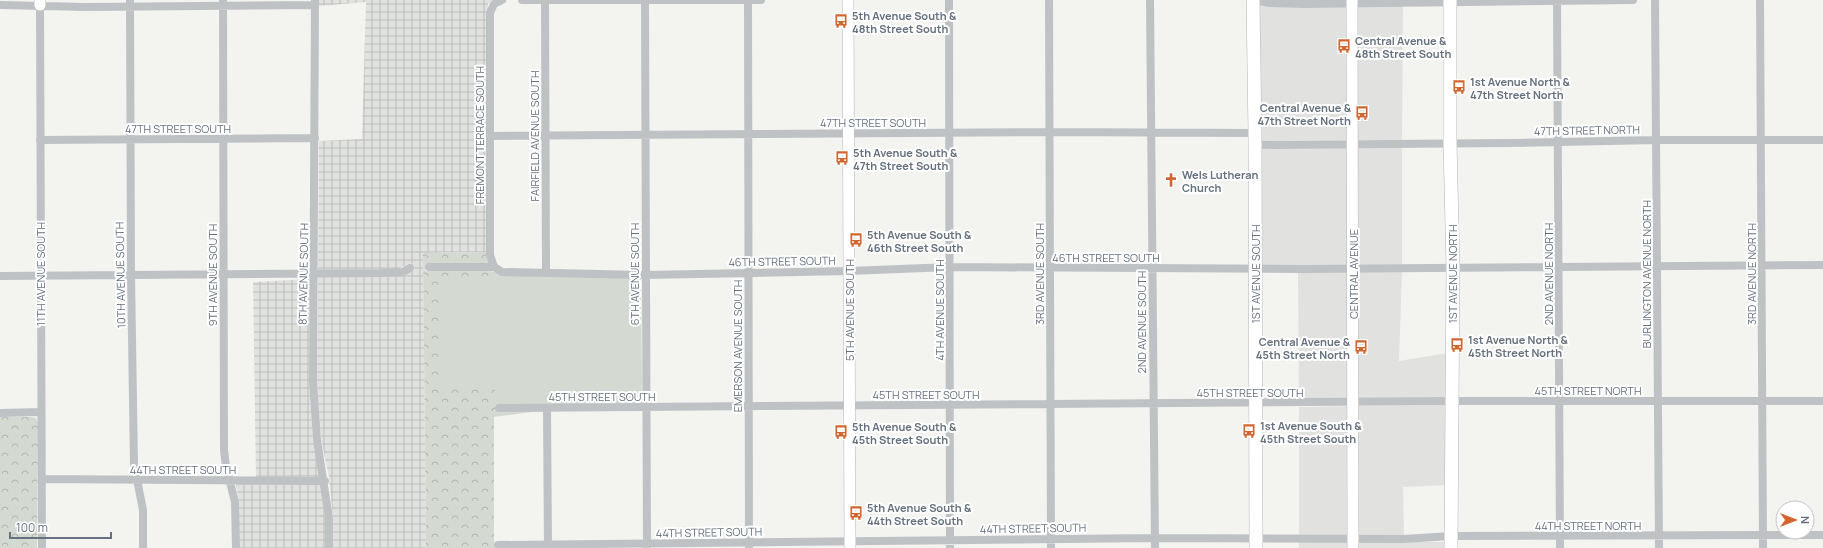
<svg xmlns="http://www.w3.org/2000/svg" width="1823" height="548" font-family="Manrope,sans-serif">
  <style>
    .built { fill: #e1e2e0 }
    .industrial { fill: url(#industrial-grid) }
    .forest { fill: url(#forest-crowns) }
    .garden { fill: #d4dad1 }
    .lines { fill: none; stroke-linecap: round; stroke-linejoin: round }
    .secondary-casing { stroke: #b2b6ba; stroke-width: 12 }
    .primary-casing { stroke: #b3b6b9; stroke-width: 14 }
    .street { stroke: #bfc2c5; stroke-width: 8 }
    .secondary { stroke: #fff; stroke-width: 11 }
    .primary { stroke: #fff; stroke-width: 13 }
    .labels { text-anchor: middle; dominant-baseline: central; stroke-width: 4; stroke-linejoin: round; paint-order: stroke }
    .poi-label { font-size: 11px; font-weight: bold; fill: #65717e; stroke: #fff; text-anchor: start }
    .street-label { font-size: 11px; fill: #65717e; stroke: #fff }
  </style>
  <defs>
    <pattern id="industrial-grid" width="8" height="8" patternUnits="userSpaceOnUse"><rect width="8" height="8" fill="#e1e2e0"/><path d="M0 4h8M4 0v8" fill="none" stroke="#babcbb"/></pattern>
    <pattern id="forest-crowns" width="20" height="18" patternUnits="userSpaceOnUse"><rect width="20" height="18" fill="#d4dad1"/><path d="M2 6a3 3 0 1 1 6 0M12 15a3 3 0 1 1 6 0" fill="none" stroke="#b0b5af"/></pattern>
  </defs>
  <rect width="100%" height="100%" fill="#f3f3f0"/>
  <path class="built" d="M 1257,4 L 1348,6 L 1348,140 L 1259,141 Z
    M 1356,6 L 1403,6 L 1402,140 L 1356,140 Z
    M 1348,147 L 1349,265 L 1259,265 L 1259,148 Z
    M 1356,147 L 1402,147 L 1402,265 L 1356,265 Z
    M 1298,272 L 1349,272 L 1349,399 L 1299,400 Z
    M 1356,272 L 1402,272 L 1399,361 L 1448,353 L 1447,398 L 1356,399 Z
    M 1447,405 L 1447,485 L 1403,487 L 1404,535 L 1357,535 L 1356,406 Z
    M 1349,406 L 1349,535 L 1299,535 L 1299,407 Z
    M 1299,542 L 1349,542 L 1349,548 L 1299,548 Z
    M 1357,542 L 1447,542 L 1448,548 L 1357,548 Z"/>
  <path class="industrial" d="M 319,0 L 492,0 L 488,4 L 486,252 L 423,253 L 426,548 L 333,548 L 333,518 L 329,477 L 321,439 L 317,382 L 318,277 L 405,275 L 415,269 L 411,263 L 398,269 L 318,270 L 319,141 L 362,139 L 366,2 L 319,6 Z
    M 310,277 L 309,383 L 313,440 L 320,477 L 256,477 L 253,282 L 309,279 Z
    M 236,484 L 321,484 L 325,518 L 325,548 L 239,548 L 239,502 Z"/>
  <path class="forest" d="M 486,252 L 489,264 L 425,264 L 425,271 L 491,271 L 493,272 L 641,278 L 642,385 L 597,387 L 595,404 L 495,405 L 496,411 L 539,411 L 494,417 L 494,548 L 426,548 L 423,253 Z
    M 0,417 L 31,417 L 36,418 L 38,423 L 37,548 L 0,548 Z"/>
  <path class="garden" d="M 440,279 L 640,279 L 642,403 L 495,404 L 495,384 L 439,386 Z"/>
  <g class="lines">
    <defs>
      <path id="secondary" d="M 40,0 L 40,5
        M 848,0 L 850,548
        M 1352,0 L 1353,548"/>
      <path id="primary" d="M 1253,0 L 1255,133 L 1256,548
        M 1450,0 L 1450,143 L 1453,267 L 1451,548"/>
    </defs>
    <use href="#secondary" class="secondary-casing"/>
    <use href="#primary" class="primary-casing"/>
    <path class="street" d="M 130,0 L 131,274 L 134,464 L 143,510 L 143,548
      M 223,0 L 224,450 L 226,467 L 235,502 L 236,548
      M 315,0 L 313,382 L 317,440 L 329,518 L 329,548
      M 522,0 L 761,0
      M 545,0 L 546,272
      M 645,0 L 647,548
      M 748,0 L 749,547
      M 949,0 L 950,548
      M 1049,0 L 1051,548
      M 1150,0 L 1155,548
      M 1254,0 L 1270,3 L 1304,4 L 1633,0
      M 1557,0 L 1560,548
      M 1655,0 L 1659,548
      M 1760,0 L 1763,548
      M 0,5 L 85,7 L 315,5
      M 40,5 L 42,548
      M 490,136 L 1049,132 L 1255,133
      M 40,140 L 315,138
      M 1255,145 L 1508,143 L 1656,140 L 1823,140
      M 429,267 L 494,267 L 502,272 L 645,275 L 849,271 L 950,267 L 1305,269 L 1823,265
      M 494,267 L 490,255 L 490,13 L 494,4 L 502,0
      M 0,276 L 380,273 L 403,272 L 410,268
      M 499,408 L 1451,401 L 1823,401
      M 547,408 L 548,548
      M 0,413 L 41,412
      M 42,479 L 325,481
      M 498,545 L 1155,538 L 1403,539 L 1451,536 L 1823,535"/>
    <use href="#secondary" class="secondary"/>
    <use href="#primary" class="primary"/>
  </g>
  <defs>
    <symbol id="bus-bare" viewBox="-9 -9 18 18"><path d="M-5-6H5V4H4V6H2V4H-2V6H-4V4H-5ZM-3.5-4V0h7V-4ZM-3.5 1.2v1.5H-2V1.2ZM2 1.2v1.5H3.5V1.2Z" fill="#d26631" stroke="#fff" stroke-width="2.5" paint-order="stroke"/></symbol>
    <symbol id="church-bare" viewBox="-9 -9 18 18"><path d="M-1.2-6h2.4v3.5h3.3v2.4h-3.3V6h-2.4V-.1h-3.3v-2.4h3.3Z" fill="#d26631" stroke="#fff" stroke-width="2.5" paint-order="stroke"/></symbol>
  </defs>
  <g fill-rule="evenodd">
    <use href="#bus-bare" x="831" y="11" width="20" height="20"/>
    <use href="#bus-bare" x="1334" y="36" width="20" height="20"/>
    <use href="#bus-bare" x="1449" y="77" width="20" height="20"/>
    <use href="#bus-bare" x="1352" y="103" width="20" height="20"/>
    <use href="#bus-bare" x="832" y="148" width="20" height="20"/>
    <use href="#church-bare" x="1161" y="170" width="20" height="20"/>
    <use href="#bus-bare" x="846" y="230" width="20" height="20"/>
    <use href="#bus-bare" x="1447" y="335" width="20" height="20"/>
    <use href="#bus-bare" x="1351" y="337" width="20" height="20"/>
    <use href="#bus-bare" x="1239" y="421" width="20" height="20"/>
    <use href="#bus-bare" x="831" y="422" width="20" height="20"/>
    <use href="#bus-bare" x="846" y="503" width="20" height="20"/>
  </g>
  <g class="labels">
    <g class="poi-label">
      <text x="852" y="15">5th Avenue South &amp;<tspan x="852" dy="13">48th Street South</tspan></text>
      <text x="1355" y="40">Central Avenue &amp;<tspan x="1355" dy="13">48th Street South</tspan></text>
      <text x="1470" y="81">1st Avenue North &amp;<tspan x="1470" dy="13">47th Street North</tspan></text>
      <text x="1351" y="107" text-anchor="end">Central Avenue &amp;<tspan x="1351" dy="13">47th Street North</tspan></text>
      <text x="853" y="152">5th Avenue South &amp;<tspan x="853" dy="13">47th Street South</tspan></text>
      <text x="1182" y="174">Wels Lutheran<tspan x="1182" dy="13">Church</tspan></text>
      <text x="867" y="234">5th Avenue South &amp;<tspan x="867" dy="13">46th Street South</tspan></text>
      <text x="1468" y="339">1st Avenue North &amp;<tspan x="1468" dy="13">45th Street North</tspan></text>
      <text x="1350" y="341" text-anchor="end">Central Avenue &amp;<tspan x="1350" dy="13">45th Street North</tspan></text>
      <text x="1260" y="425">1st Avenue South &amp;<tspan x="1260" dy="13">45th Street South</tspan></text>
      <text x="852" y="426">5th Avenue South &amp;<tspan x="852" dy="13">45th Street South</tspan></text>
      <text x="867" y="507">5th Avenue South &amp;<tspan x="867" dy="13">44th Street South</tspan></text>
    </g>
    <g class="street-label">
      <text x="873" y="122">47TH STREET SOUTH</text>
      <text x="178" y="128">47TH STREET SOUTH</text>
      <text transform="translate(1587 130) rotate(-1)">47TH STREET NORTH</text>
      <text transform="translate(479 135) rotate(-90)">FREMONT TERRACE SOUTH</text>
      <text transform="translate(534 136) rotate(-90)">FAIRFIELD AVENUE SOUTH</text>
      <text x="1106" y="257">46TH STREET SOUTH</text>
      <text transform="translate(782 261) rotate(-1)">46TH STREET SOUTH</text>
      <text transform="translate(40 274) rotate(-90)">11TH AVENUE SOUTH</text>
      <text transform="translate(303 274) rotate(-89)">8TH AVENUE SOUTH</text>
      <text transform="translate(634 274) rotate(-90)">6TH AVENUE SOUTH</text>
      <text transform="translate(1039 274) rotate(-90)">3RD AVENUE SOUTH</text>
      <text transform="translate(1255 274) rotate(-90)">1ST AVENUE SOUTH</text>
      <text transform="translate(1353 274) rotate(-90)">CENTRAL AVENUE</text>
      <text transform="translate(1452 274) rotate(-90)">1ST AVENUE NORTH</text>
      <text transform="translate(1548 274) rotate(-90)">2ND AVENUE NORTH</text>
      <text transform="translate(1646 274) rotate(-90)">BURLINGTON AVENUE NORTH</text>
      <text transform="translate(1751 274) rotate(-90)">3RD AVENUE NORTH</text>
      <text transform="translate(120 275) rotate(-91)">10TH AVENUE SOUTH</text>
      <text transform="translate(212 275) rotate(-90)">9TH AVENUE SOUTH</text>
      <text transform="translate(849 310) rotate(-90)">5TH AVENUE SOUTH</text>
      <text transform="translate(939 310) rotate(-90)">4TH AVENUE SOUTH</text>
      <text transform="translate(1141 322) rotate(-90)">2ND AVENUE SOUTH</text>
      <text transform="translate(737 346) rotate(-90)">EMERSON AVENUE SOUTH</text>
      <text x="1588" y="390">45TH STREET NORTH</text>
      <text x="1250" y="392">45TH STREET SOUTH</text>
      <text x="926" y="394">45TH STREET SOUTH</text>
      <text x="602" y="396">45TH STREET SOUTH</text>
      <text x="183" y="469">44TH STREET SOUTH</text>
      <text x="1588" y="525">44TH STREET NORTH</text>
      <text transform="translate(1033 528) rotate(-1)">44TH STREET SOUTH</text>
      <text transform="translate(709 532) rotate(-1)">44TH STREET SOUTH</text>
    </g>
  </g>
  <g transform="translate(1795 520) rotate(90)"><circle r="19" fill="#ffffff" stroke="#c1c6cb"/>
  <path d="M0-3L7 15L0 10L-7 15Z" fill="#d26631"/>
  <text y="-6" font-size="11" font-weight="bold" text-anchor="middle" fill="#65717e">N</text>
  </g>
  <path d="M10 532v6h101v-6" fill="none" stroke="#65717e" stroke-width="2"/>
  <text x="16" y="532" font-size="12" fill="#65717e" stroke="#ffffff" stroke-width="3" paint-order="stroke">100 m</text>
</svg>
